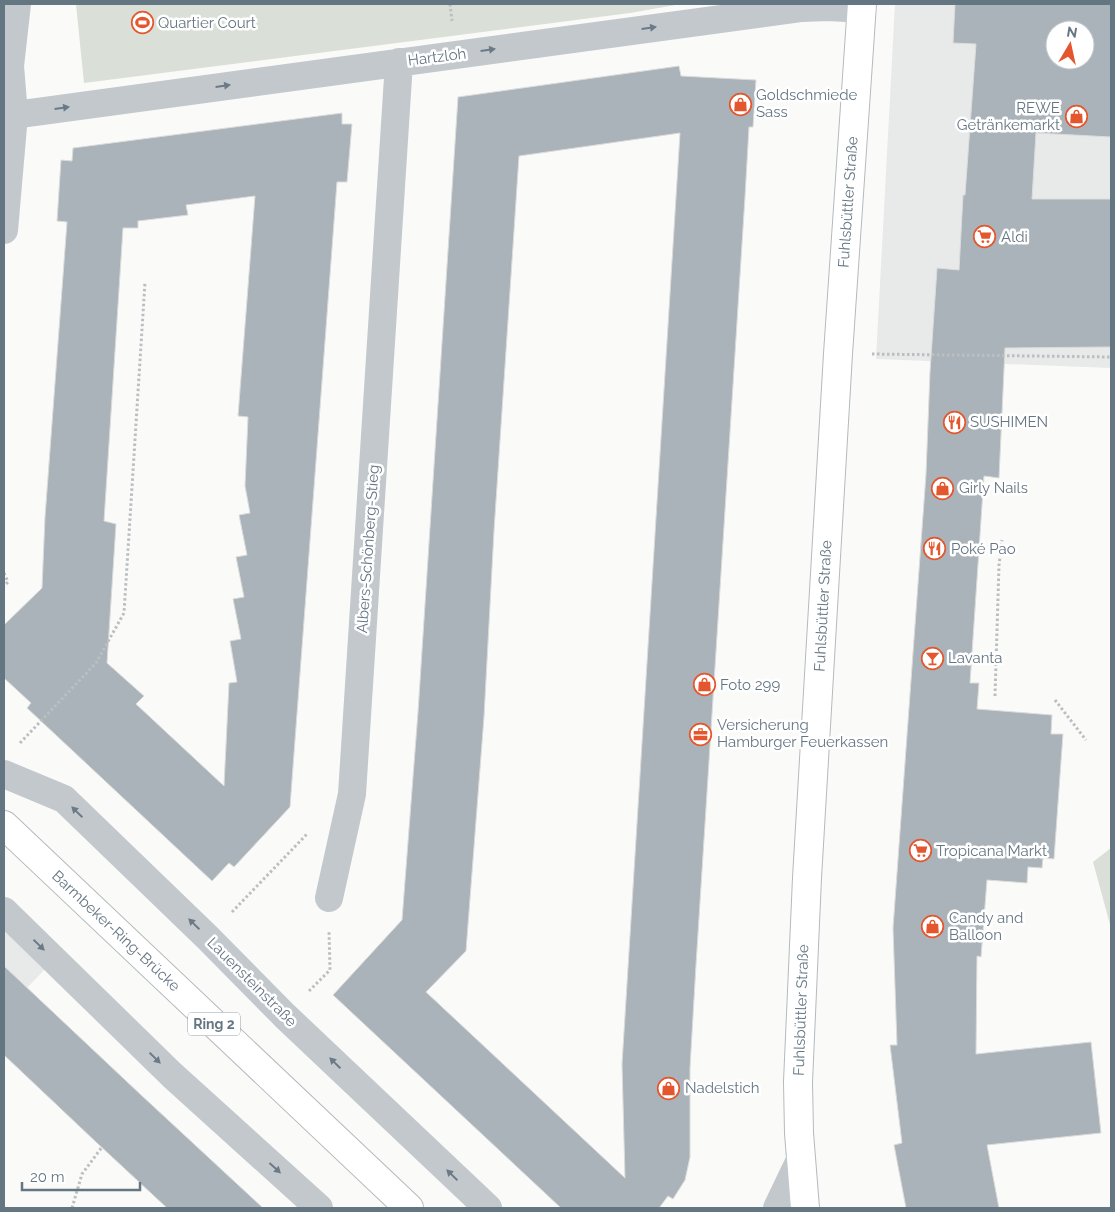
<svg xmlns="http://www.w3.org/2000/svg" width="1115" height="1212" font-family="Raleway,sans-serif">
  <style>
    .built { fill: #e8e9e9; fill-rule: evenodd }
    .green { fill: #dadfd7 }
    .building { fill: #aab3b9; stroke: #dcdcda; fill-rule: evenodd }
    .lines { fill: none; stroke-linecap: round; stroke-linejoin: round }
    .major-casing { stroke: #b5babe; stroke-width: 30 }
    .path { stroke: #bbbfc2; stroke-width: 3; stroke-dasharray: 2.5 2.5; stroke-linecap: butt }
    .minor { stroke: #c3c8cc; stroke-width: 28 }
    .major { stroke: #fff; stroke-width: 28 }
    .oneway { fill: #6a7a87 }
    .labels { text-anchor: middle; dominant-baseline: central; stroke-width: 5; stroke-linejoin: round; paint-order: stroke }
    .shield { fill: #fff; stroke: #939fa8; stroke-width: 1 }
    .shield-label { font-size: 14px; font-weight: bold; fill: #657683 }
    .poi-label { font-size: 15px; fill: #657683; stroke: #fff; text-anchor: start }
    .street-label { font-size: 15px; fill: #657683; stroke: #fff }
  </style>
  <rect width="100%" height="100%" fill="#fafaf8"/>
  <path class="built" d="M 895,4 L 1111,4 L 1111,368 L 876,359 ZM 1055,30 L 1085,30 L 1085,60 L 1055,60 Z
    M 4,928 L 46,968 L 4,1012 Z"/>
  <path class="green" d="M 76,4 L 681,4 L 630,13 L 84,83 Z
    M 1111,848 L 1111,928 L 1093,862 Z"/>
  <path class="building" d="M 955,4 L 1111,4 L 1111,137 L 1036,133 L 1032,199 L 1111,199 L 1111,347 L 1005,348 L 999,478 L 984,476 L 970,683 L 979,683 L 977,709 L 1052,715 L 1051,734 L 1063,734 L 1054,859 L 1043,858 L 1042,868 L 1028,867 L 1027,883 L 987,880 L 981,957 L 977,956 L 976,1054 L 1091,1042 L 1101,1133 L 987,1145 L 999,1208 L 906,1208 L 894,1145 L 902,1143 L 890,1045 L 897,1045 L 893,928 L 926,474 L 930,372 L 937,268 L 959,270 L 963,195 L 965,195 L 976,44 L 953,43 ZM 1055,30 L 1085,30 L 1085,60 L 1055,60 Z
    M 679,66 L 681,76 L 756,80 L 753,127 L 749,127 L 745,197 L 696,965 L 690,1068 L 690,1157 L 685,1180 L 673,1199 L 668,1196 L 659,1208 L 561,1208 L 333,995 L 402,920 L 418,712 L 458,97 ZM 680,133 L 622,1064 L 625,1178 L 426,992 L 466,951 L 484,717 L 494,531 L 519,156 Z
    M 342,113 L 342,124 L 352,124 L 347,182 L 337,182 L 290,807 L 234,867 L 229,863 L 212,881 L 27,708 L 31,703 L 4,678 L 4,625 L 42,588 L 45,517 L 67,222 L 57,221 L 61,160 L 72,161 L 73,148 ZM 255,196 L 238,416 L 248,417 L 245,486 L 250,513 L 239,515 L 247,555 L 236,557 L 244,597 L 233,599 L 241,639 L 230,641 L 237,682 L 229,683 L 224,786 L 136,704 L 144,696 L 107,663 L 116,524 L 104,521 L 123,228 L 138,228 L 138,221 L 188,215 L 186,205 Z
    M 4,966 L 140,1094 L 263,1208 L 167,1208 L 96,1142 L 4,1055 Z"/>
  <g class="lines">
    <defs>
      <path id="major" d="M 4,825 L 409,1208
        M 805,1208 L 799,1133 L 798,1082 L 807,878 L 838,354 L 862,4"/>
    </defs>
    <use href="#major" class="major-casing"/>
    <path class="path" d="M 450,4 L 452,21
      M 872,354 L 1111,357
      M 4,573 L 8,582 L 4,586
      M 995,696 L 999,565 L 1002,540
      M 1055,700 L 1086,740
      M 20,743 L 96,663 L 124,613 L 145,282
      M 232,912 L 307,834
      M 309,991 L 330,970 L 329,931
      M 72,1208 L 82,1174 L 102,1147"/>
    <path class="minor" d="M 14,115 L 802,8 L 829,7 L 862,9
      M 4,230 L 14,115 L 10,66 L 17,4
      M 4,774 L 64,799 L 208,938 L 285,1016 L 488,1208
      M 329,898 L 352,794 L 399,62
      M 4,911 L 172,1075 L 319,1208
      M 777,1208 L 800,1160"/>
    <use href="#major" class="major"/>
  </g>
  <defs><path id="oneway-solid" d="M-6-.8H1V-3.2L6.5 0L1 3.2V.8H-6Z" transform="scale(1.25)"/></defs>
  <g class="oneway">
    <use href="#oneway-solid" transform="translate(649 28) rotate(-8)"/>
    <use href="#oneway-solid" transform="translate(488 50) rotate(-8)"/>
    <use href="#oneway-solid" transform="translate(223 86) rotate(-8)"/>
    <use href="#oneway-solid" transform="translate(62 108) rotate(-8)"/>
    <use href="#oneway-solid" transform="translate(77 812) rotate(-136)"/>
    <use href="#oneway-solid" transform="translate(194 924) rotate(-136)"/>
    <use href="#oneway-solid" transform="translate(39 945) rotate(44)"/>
    <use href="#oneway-solid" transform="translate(155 1058) rotate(44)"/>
    <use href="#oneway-solid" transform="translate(335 1063) rotate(-136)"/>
    <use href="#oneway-solid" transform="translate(275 1168) rotate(42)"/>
    <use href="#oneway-solid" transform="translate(452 1175) rotate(-136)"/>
  </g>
  <defs>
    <symbol id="stadium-ring" viewBox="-11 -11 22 22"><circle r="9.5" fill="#fff" stroke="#e4572e" stroke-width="1.5"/><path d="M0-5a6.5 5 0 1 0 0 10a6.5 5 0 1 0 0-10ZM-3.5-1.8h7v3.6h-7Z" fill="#e4572e"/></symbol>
    <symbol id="shop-ring" viewBox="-11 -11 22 22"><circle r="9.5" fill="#fff" stroke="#e4572e" stroke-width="1.5"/><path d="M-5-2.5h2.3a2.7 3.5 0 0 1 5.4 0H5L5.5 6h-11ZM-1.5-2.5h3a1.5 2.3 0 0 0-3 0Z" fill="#e4572e"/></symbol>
    <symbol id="supermarket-ring" viewBox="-11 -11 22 22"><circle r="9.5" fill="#fff" stroke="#e4572e" stroke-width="1.5"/><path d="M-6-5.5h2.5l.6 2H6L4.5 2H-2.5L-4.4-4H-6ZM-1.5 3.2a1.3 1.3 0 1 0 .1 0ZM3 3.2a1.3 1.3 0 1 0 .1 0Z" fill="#e4572e"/></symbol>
    <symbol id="restaurant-ring" viewBox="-11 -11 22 22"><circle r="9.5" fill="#fff" stroke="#e4572e" stroke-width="1.5"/><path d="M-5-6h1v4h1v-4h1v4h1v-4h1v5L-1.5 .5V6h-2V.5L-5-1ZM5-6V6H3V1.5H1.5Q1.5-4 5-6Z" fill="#e4572e"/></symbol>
    <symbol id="bar-ring" viewBox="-11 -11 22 22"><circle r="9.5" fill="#fff" stroke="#e4572e" stroke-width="1.5"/><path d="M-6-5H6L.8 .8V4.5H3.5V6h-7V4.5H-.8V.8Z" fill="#e4572e"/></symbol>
    <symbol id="office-ring" viewBox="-11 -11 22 22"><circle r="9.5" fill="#fff" stroke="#e4572e" stroke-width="1.5"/><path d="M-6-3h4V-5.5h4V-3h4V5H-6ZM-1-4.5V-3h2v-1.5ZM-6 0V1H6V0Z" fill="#e4572e"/></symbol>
  </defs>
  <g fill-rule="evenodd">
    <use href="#stadium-ring" x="130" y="10" width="25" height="25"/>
    <use href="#shop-ring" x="728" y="92" width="25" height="25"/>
    <use href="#shop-ring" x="1064" y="104" width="25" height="25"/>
    <use href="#supermarket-ring" x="972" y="224" width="25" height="25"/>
    <use href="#restaurant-ring" x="942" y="410" width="25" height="25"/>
    <use href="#shop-ring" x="930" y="476" width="25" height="25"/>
    <use href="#restaurant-ring" x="922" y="536" width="25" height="25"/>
    <use href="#bar-ring" x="920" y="646" width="25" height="25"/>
    <use href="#shop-ring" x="692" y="672" width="25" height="25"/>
    <use href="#office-ring" x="688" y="722" width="25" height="25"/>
    <use href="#supermarket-ring" x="908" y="838" width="25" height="25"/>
    <use href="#shop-ring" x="920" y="914" width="25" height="25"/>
    <use href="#shop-ring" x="656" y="1076" width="25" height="25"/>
  </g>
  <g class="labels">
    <rect class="shield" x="188" y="1012.5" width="52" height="23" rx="4"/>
    <g class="shield-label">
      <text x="214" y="1024">Ring 2</text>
    </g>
    <g class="poi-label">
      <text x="158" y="23">Quartier Court</text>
      <text x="756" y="95">Goldschmiede<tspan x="756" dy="17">Sass</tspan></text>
      <text x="1060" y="108" text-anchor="end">REWE<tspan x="1060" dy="17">Getränkemarkt</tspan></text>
      <text x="1001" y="237">Aldi</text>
      <text x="970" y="422">SUSHIMEN</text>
      <text x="959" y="488">Girly Nails</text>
      <text x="951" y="549">Poké Pao</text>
      <text x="948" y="658">Lavanta</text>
      <text x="720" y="685">Foto 299</text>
      <text x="717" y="725">Versicherung<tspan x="717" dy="17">Hamburger Feuerkassen</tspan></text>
      <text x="936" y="851">Tropicana Markt</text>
      <text x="949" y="918">Candy and<tspan x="949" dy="17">Balloon</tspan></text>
      <text x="685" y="1088">Nadelstich</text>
    </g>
    <g class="street-label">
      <text transform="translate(437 57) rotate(-7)">Hartzloh</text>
      <text transform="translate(848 202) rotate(-86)">Fuhlsbüttler Straße</text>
      <text transform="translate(368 549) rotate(-86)">Albers-Schönberg-Stieg</text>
      <text transform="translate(823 606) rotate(-87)">Fuhlsbüttler Straße</text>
      <text transform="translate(116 931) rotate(43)">Barmbeker-Ring-Brücke</text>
      <text transform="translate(252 982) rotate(45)">Lauensteinstraße</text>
      <text transform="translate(801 1010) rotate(-88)">Fuhlsbüttler Straße</text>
    </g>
  </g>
  <rect width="1115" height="1212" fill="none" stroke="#657683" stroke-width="10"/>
  <g transform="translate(1070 45) rotate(9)"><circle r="24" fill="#ffffff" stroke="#c1c8cd"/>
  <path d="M0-4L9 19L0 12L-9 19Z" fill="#e4572e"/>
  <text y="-8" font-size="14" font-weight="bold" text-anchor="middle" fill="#657683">N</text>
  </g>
  <path d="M22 1182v8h118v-8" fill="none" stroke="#657683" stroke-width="2.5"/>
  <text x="30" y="1182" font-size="15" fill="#657683" stroke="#ffffff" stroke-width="4" paint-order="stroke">20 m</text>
</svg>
